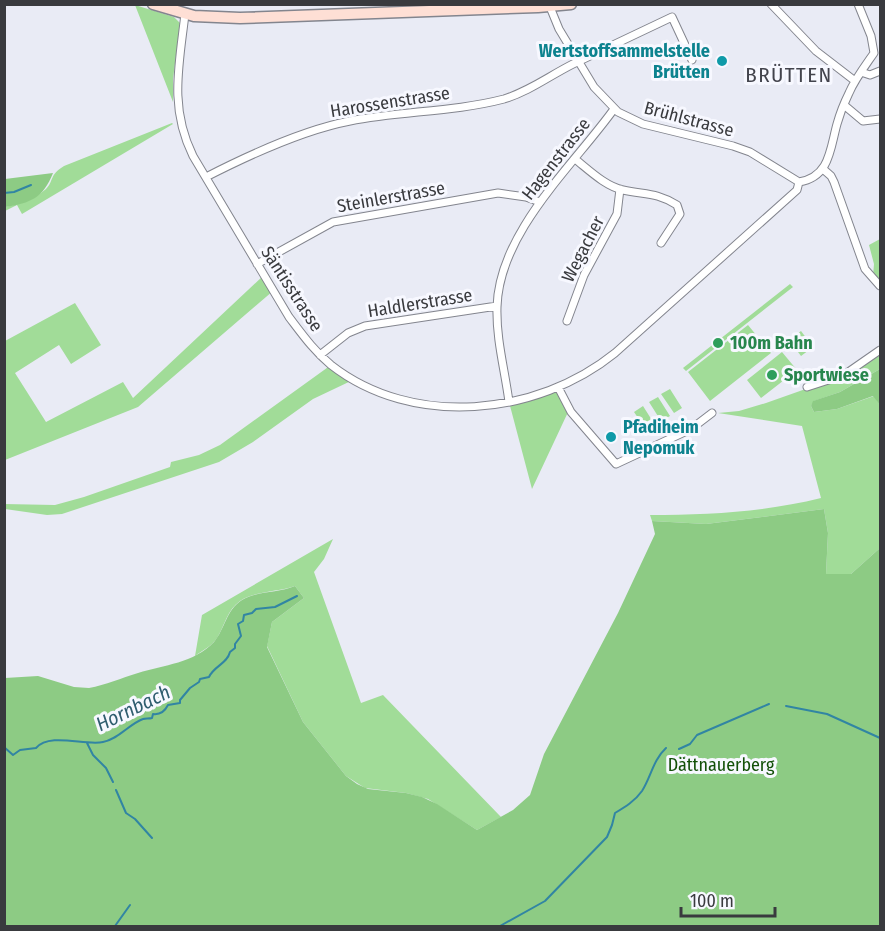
<svg xmlns="http://www.w3.org/2000/svg" width="885" height="931" font-family="'Fira Sans Condensed',sans-serif">
  <style>
    .green { fill: #a1dc98 }
    .forest { fill: #8dcb84 }
    .lines { fill: none; stroke-linecap: round; stroke-linejoin: round }
    .stream { stroke: #3185a3; stroke-width: 2 }
    .street-casing { stroke: #83858e; stroke-width: 9 }
    .secondary-casing { stroke: #83858e; stroke-width: 13 }
    .street { stroke: #fff; stroke-width: 7 }
    .secondary { stroke: #fedfd5; stroke-width: 10 }
    .culture-dot { fill: #0f9aa8; stroke: #f7f8ff; stroke-width: 2 }
    .leisure-dot { fill: #2e9e5b; stroke: #f7f8ff; stroke-width: 2 }
    .labels { text-anchor: middle; dominant-baseline: central; stroke-width: 6; stroke-linejoin: round; paint-order: stroke }
    .culture-label { font-size: 18px; font-weight: bold; fill: #0d838f; stroke: #f7f8ff; text-anchor: end }
    .street-label { font-size: 18px; fill: #393a3e; stroke: #f7f8ff }
    .leisure-label { font-size: 18px; font-weight: bold; fill: #27864d; stroke: #f7f8ff; text-anchor: start }
    .park-label { font-size: 18px; fill: #125008; stroke: #f7f8ff }
    .water-label { font-size: 20px; font-style: italic; fill: #2f5d6f; stroke: #f7f8ff }
    .quarter-label { font-size: 21px; letter-spacing: 1.5px; fill: #43444d; stroke: #f7f8ff }
  </style>
  <rect width="100%" height="100%" fill="#e9ebf5"/>
  <path class="green" d="M 135,5 L 174,17 L 180,23 L 173,79 L 173,102 Z
    M 172,123 L 173,124 L 22,214 L 17,205 L 5,211 L 4,207 C 18,205 35,199 46,189 C 54,181 49,175 64,166 Z
    M 880,239 L 880,286 L 873,276 L 874,264 L 869,245 Z
    M 264,275 L 273,291 L 138,407 L 5,460 L 5,341 L 75,303 L 101,345 L 71,364 L 59,345 L 15,373 L 46,422 L 123,382 L 133,398 Z
    M 790,284 L 793,287 L 686,371 L 683,368 Z
    M 748,325 L 771,353 L 710,401 L 688,372 Z
    M 801,331 L 813,347 L 801,356 L 789,340 Z
    M 880,350 L 880,369 L 840,392 L 814,401 L 811,406 L 814,412 L 837,409 L 874,396 L 880,405 L 880,548 L 851,574 L 826,574 L 828,533 L 824,509 L 706,524 L 652,521 L 650,515 C 708,515 765,512 821,498 L 802,426 L 718,413 L 739,411 L 766,403 L 831,380 Z
    M 782,352 L 797,370 L 761,398 L 747,380 Z
    M 331,365 L 353,380 L 313,399 L 253,442 L 219,462 L 62,514 L 47,515 L 5,509 L 4,504 L 55,505 L 84,497 L 170,467 L 171,462 L 199,455 L 220,445 Z
    M 558,387 L 569,410 L 532,489 L 509,402 Z
    M 670,389 L 682,408 L 674,413 L 661,394 Z
    M 658,397 L 670,416 L 661,421 L 649,402 Z
    M 643,406 L 655,425 L 647,431 L 634,412 Z
    M 333,539 L 324,559 L 314,572 L 361,703 L 383,695 L 501,817 L 477,830 L 428,799 L 406,793 L 365,788 L 346,776 L 303,722 L 267,646 L 272,622 L 304,598 L 295,586 C 278,592 254,591 240,601 C 227,610 225,625 217,638 C 212,646 203,650 195,656 L 202,615 Z"/>
  <path class="forest" d="M 53,173 C 43,198 31,203 5,207 L 5,179 Z
    M 880,369 L 880,405 L 873,396 L 837,409 L 814,412 L 811,406 L 813,401 L 840,392 Z
    M 824,509 L 828,533 L 826,574 L 851,574 L 880,548 L 880,926 L 5,926 L 5,678 L 38,676 L 74,687 L 89,688 C 106,685 121,678 138,673 C 164,665 194,663 214,642 C 225,629 226,610 242,600 C 257,591 278,593 295,586 L 304,598 L 272,622 L 267,647 L 303,722 L 346,776 L 357,784 L 368,789 L 406,793 L 422,797 L 437,804 L 477,830 L 513,810 L 530,795 L 544,754 L 618,613 L 655,534 L 652,521 L 706,524 Z"/>
  <g class="lines">
    <path class="stream" d="M 4,193 L 14,192 L 31,185
      M 786,706 L 827,714 L 880,738
      M 87,743 L 93,755 L 106,768 L 113,782
      M 4,747 L 13,755 L 20,750 L 36,748 C 50,732 85,746 103,742 C 119,739 129,724 143,719 C 145,718 149,719 152,718 L 153,714 C 161,715 165,711 168,705 L 180,703 L 180,700 L 190,688 L 199,682 L 200,679 L 209,677 C 214,666 227,664 230,652 L 235,648 L 235,644 L 241,636 L 238,624 L 243,621 L 244,615 L 252,613 L 256,609 L 275,607 L 297,596
      M 679,749 L 690,744 L 697,735 L 769,704
      M 116,790 L 126,813 L 135,819 L 152,838
      M 115,926 L 130,905
      M 500,926 L 545,901 L 607,837 L 612,825 L 615,813 C 625,807 635,801 642,791 C 651,777 653,760 666,748"/>
    <defs>
      <path id="street" d="M 771,4 L 816,51 L 855,81
        M 550,7 L 559,29 L 594,87 L 618,112 L 643,124 L 733,146 L 750,152 L 799,182
        M 185,14 C 179,66 169,107 193,156 L 289,317 C 302,334 314,351 331,365 C 413,429 537,416 615,353 L 797,190 L 799,182
        M 861,72 L 870,75 L 880,71
        M 844,105 L 863,121 L 880,119
        M 575,159 C 589,170 605,186 623,190 C 645,195 656,192 677,205 L 680,214 L 661,243
        M 823,169 L 831,176 L 834,182 L 865,269 L 880,286
        M 206,177 C 249,155 303,130 350,121 C 401,111 454,112 504,99 C 530,91 549,76 573,64 C 606,48 639,33 672,17 L 692,60
        M 799,182 C 830,177 830,149 837,124 C 840,113 844,103 849,93 C 855,79 865,66 874,53 L 871,36 L 858,4
        M 257,264 L 333,222 L 498,193 L 526,197 L 540,202
        M 567,321 L 584,275 L 617,214 L 620,189
        M 320,355 L 348,333 L 365,326 L 497,306
        M 558,387 L 571,412 L 616,464 L 691,429 L 712,413
        M 807,387 L 844,375 L 880,350
        M 509,402 C 505,371 496,339 497,307 C 499,232 573,166 614,109"/>
      <path id="secondary" d="M 153,4 L 194,16 L 240,18 L 538,7 L 571,4"/>
    </defs>
    <use href="#street" class="street-casing"/>
    <use href="#secondary" class="secondary-casing"/>
    <use href="#street" class="street"/>
    <use href="#secondary" class="secondary"/>
  </g>
  <g class="culture-dot">
    <circle cx="722" cy="61" r="6"/>
    <circle cx="611" cy="437" r="6"/>
  </g>
  <g class="leisure-dot">
    <circle cx="718" cy="343" r="6"/>
    <circle cx="772" cy="375" r="6"/>
  </g>
  <g class="labels">
    <g class="culture-label">
      <text x="710" y="51">Wertstoffsammelstelle<tspan x="710" dy="21">Brütten</tspan></text>
      <text x="623" y="427" text-anchor="start">Pfadiheim<tspan x="623" dy="21">Nepomuk</tspan></text>
    </g>
    <g class="street-label">
      <text transform="translate(390 102) rotate(-9)">Harossenstrasse</text>
      <text transform="translate(689 119) rotate(15)">Brühlstrasse</text>
      <text transform="translate(556 159) rotate(-52)">Hagenstrasse</text>
      <text transform="translate(391 197) rotate(-10)">Steinlerstrasse</text>
      <text transform="translate(583 249) rotate(-63)">Wegacher</text>
      <text transform="translate(292 289) rotate(57)">Säntisstrasse</text>
      <text transform="translate(420 303) rotate(-9)">Haldlerstrasse</text>
    </g>
    <g class="leisure-label">
      <text x="730" y="343">100m Bahn</text>
      <text x="784" y="375">Sportwiese</text>
    </g>
    <g class="park-label">
      <text x="721" y="765">Dättnauerberg</text>
    </g>
    <g class="water-label">
      <text transform="translate(133 708) rotate(-26)">Hornbach</text>
    </g>
    <g class="quarter-label">
      <text x="789" y="75">BRÜTTEN</text>
    </g>
  </g>
  <rect width="885" height="931" fill="none" stroke="#393a3e" stroke-width="12"/>
  <path d="M681 907v9h94v-9" fill="none" stroke="#393a3e" stroke-width="3"/>
  <text x="690" y="907" font-size="18" fill="#393a3e" stroke="#f7f8ff" stroke-width="4.5" paint-order="stroke">100 m</text>
</svg>
